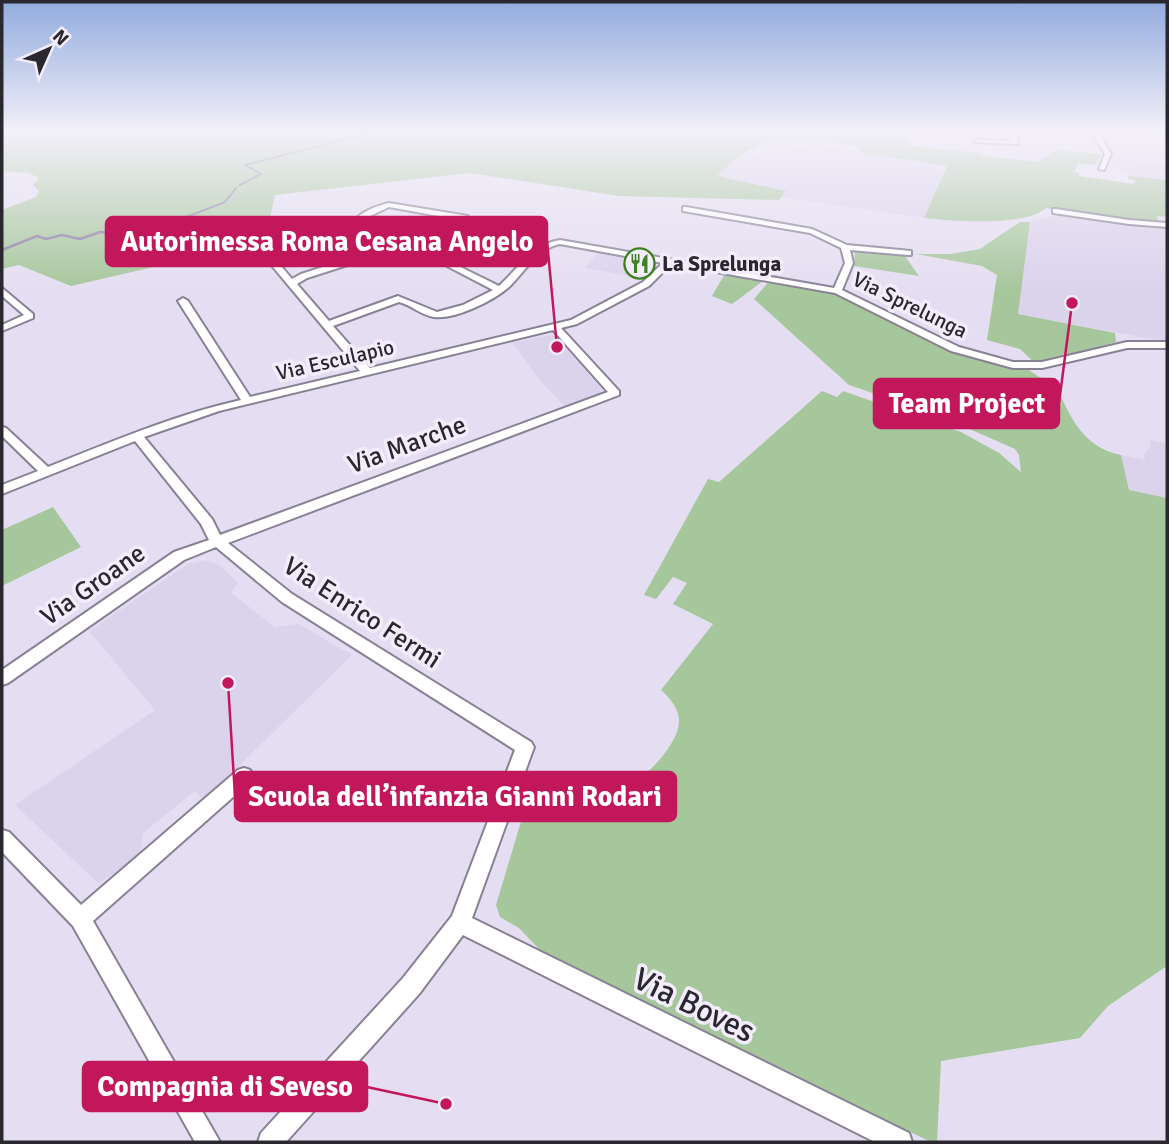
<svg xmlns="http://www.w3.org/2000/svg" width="1169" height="1144" font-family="Signika,sans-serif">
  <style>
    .built { fill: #dbd2ec }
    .green { fill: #a6c69b }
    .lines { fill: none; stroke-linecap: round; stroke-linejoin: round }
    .stream-far1 { stroke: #887ba0; stroke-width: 2 }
    .stream { stroke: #887ba0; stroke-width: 2.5 }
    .street-casing { stroke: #878193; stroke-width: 4 }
    .street { fill: #fff; fill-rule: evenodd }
    .labels { text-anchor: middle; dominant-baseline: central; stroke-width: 7; stroke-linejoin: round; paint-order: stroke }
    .far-poi-label { font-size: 21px; font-weight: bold; fill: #2a282f; stroke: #f2ecfc; text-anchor: start }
    .far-street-label { font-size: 21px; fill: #2a282f; stroke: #f2ecfc }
    .street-label { font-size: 26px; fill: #2a282f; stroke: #f2ecfc }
    .near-street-label { font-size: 32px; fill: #2a282f; stroke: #f2ecfc }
    .leader { fill: none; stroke: #c2185b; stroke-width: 2.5 }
    .callout-dot { fill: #c2185b; stroke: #f2ecfc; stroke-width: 2.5 }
    .callout { fill: #c2185b; stroke: #c2185b; stroke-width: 2.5 }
    .callout-label { font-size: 28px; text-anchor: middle; font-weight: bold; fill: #fff }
  </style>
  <rect width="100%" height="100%" fill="#e5def2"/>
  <path class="built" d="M 828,147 L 947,166 L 924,218 L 781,197 L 786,191 L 717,176 L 740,154 L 784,161 L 796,149 L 822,153 Z
    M 1117,158 L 1167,164 L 1167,180 L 1128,176 L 1127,171 L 1111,167 Z
    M 1063,214 L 1135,226 L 1167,226 L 1167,342 L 1018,314 L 1030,222 Z
    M 599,251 L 656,260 L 641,278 L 585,268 Z
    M 548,335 L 555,336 L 602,389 L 600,393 L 565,406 L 540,381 L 513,343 Z
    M 1151,440 L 1167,444 L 1167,498 L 1129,490 L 1121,455 L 1145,460 L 1144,454 L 1151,446 Z
    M 206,560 L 220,565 L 238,583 L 231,593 L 275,627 L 299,624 L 352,655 L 204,800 L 195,791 L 143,833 L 139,859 L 98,883 L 15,805 L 155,710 L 89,631 L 188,564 Z"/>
  <path class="green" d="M 2,132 L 904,132 L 909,146 L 982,153 L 983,156 L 1038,162 L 1056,150 L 1100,154 L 1100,158 L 1094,165 L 1078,164 L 1074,172 L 1079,173 L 1079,176 L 1134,184 L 1135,180 L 1128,179 L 1128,176 L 1167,180 L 1167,217 L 1157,216 L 1158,222 L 1126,221 L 1046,208 C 1025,227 952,221 924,218 L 947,166 L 859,152 L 861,147 C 793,137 771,123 717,176 L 786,191 L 779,200 L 619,196 L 470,173 L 275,195 L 270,218 L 212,233 L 202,239 L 223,251 L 71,286 L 19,265 L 2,269 L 2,210 L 36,197 L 39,191 L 33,185 L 39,178 L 29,173 L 2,171 Z
    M 1020,222 L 1030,222 L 1018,314 L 1115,333 L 1116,342 L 1036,364 L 1020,349 L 987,340 L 997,275 L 982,266 L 916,254 L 951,254 L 980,249 Z
    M 858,250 L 905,256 L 919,276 L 854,266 L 855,252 Z
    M 726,272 L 763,280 L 763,281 L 732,304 L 712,296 Z
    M 770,280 L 835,292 L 952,351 L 997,365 L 1026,368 L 1039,377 L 1054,381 C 1069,414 1081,447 1121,455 L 1129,490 L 1167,498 L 1167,966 L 1108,1006 L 1080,1038 L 941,1061 L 937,1142 L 931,1142 L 539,949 L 519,928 L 500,917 L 496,905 L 528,798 C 552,803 578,808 603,802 C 628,795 678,750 679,722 C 680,710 670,698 661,690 L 713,624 L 673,604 L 687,583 L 673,577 L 656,599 L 644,595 L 708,479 L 719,482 L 822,391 L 837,397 L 843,391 L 961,432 L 999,453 L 1021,472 L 1019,455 L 1015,449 L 940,416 L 849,385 L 754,299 Z
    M 53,507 L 81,547 L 2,586 L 2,530 Z"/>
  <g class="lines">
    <path class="stream-far1" d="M 240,185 L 261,174 L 245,165 L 374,132
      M 176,221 L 225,202 L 236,188"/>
    <path class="stream" d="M 2,250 L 37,236 L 46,239 L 62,235 L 80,239 L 100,232 L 117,233 L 145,221 L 181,219"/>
    <defs>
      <path id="street" d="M 1010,132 L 1016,132 L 1018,144 L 973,142 L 976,140 L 1012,141 Z
        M 1092,132 L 1098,132 L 1111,154 L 1104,170 L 1099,169 L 1105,154 Z
        M 389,203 L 468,216 L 468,223 L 432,253 L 499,286 C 519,268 532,244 560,240 L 834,288 L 845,263 L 841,248 L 810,233 L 683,211 L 683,207 L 686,207 L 812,229 L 847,245 L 911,251 L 911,255 L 908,255 L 850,250 L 853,263 L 842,290 L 959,347 L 1013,362 L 1042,362 L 1127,342 L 1167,342 L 1167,348 L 1127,348 L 1042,368 L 1013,368 L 951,351 L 835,293 L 671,264 L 649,286 L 577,324 L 561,328 L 619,391 L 619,395 L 228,543 L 292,594 L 531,742 L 534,747 L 472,918 L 909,1133 L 912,1142 L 875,1142 L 463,935 L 419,994 L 286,1142 L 258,1142 L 261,1133 L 403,978 L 452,916 L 515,750 L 282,602 L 216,547 L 184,560 L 8,683 L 2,685 L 2,670 L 174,552 L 209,540 L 201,524 L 135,441 L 2,494 L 2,485 L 38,471 L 2,436 L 2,427 L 6,428 L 48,467 C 111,442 174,415 241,400 L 178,301 L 183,298 L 188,301 L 250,397 L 360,371 L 268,261 L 275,259 L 292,279 L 301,274 L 351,258 L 353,255 L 346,234 C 352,215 372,207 389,203 ZM 389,207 L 461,220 L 425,248 L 424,254 L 493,290 L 463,305 L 437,312 L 398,296 L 329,321 L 297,284 L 307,278 L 357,262 L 361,255 L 355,237 L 355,229 L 368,217 ZM 560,244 L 663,263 L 643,282 L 571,320 L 370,368 L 333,326 L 399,302 C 411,305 421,315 434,317 C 455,320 495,300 510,286 C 525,271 538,248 560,244 ZM 553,330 L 608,392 L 220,535 L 212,519 L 144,437 L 219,411 Z
        M 1056,209 L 1129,220 L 1167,223 L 1167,227 L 1129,224 L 1053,213 L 1053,209 Z
        M 2,288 L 33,314 L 33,318 L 2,331 L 2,325 L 24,315 L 2,296 Z
        M 244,768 L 250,770 L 253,776 L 250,782 L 93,921 L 220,1142 L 195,1142 L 73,926 L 2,852 L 2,830 L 9,832 L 81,905 L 238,770 Z"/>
    </defs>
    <use href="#street" class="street-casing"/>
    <use href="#street" class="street"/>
  </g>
  <linearGradient id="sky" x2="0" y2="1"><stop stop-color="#92abde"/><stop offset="0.45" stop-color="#f3f0f9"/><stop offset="1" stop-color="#f3f0f9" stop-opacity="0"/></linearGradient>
  <rect width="1169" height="292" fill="url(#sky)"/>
  <defs>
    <symbol id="restaurant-ring" viewBox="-11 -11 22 22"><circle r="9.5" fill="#f2ecfc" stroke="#3e8123" stroke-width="1.5"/><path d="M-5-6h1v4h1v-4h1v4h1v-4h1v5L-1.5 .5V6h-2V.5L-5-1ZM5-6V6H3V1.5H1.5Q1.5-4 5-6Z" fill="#3e8123"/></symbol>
  </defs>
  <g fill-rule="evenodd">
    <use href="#restaurant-ring" x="622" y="246" width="35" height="35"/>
  </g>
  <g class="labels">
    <g class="far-poi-label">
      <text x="662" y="264">La Sprelunga</text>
    </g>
    <g class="far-street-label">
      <text transform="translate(910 305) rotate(26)">Via Sprelunga</text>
      <text transform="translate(335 360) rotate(-13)">Via Esculapio</text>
    </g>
    <g class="street-label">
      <text transform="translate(407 445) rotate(-20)">Via Marche</text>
      <text transform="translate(93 585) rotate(-35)">Via Groane</text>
      <text transform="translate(362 613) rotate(33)">Via Enrico Fermi</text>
    </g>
    <g class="near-street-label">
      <text transform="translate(694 1005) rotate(26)">Via Boves</text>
    </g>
  </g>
  <path class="leader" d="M557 347L547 241M1072 303L1059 403M228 683L235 796M446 1104L367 1087"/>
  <g class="callout-dot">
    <circle cx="557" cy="347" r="7"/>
    <circle cx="1072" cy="303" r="7"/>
    <circle cx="228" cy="683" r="7"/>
    <circle cx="446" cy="1104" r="7"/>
  </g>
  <g class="callout">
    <rect x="106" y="217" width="441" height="49" rx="7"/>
    <rect x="874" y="379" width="185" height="49" rx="7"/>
    <rect x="235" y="772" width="441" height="49" rx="7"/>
    <rect x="83" y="1062" width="284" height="49" rx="7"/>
  </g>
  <g class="callout-label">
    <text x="327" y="251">Autorimessa Roma Cesana Angelo</text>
    <text x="967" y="413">Team Project</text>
    <text x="455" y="806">Scuola dell’infanzia Gianni Rodari</text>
    <text x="225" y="1096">Compagnia di Seveso</text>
  </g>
  <rect width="1169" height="1144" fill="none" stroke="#2a282f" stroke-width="7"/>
  <g transform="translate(49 49) rotate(45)" stroke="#f2ecfc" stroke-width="5" paint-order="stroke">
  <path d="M0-5L12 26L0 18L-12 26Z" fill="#2a282f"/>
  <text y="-10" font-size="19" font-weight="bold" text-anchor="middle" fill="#2a282f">N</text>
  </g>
</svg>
